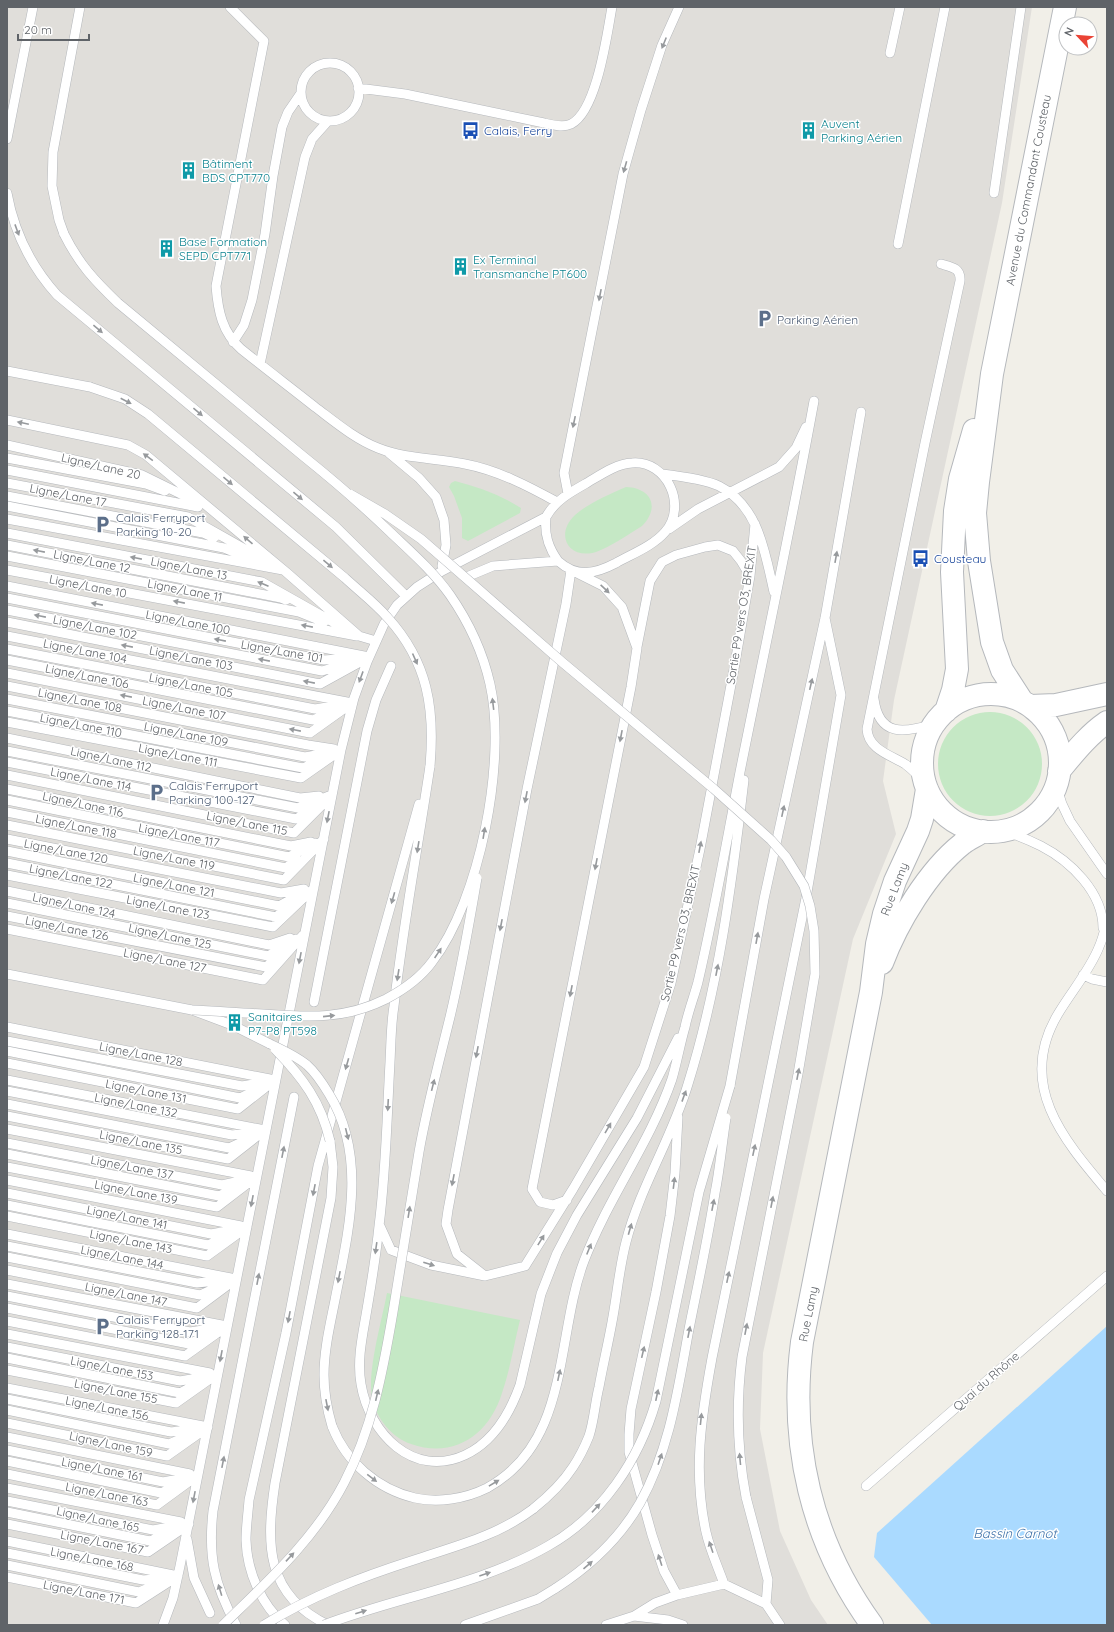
<svg xmlns="http://www.w3.org/2000/svg" width="1114" height="1632" font-family="Quicksand,sans-serif">
  <style>
    .industrial { fill: #e0deda }
    .green { fill: #c5e8c5 }
    .water { fill: #aadaff }
    .lines { fill: none; stroke-linecap: round; stroke-linejoin: round }
    .service-casing { stroke: #b5b8bc; stroke-width: 10 }
    .tertiary-casing { stroke: #b5b8bc; stroke-width: 24 }
    .service { stroke: #fff; stroke-width: 9 }
    .tertiary { stroke: #fff; stroke-width: 22 }
    .service-bridge-casing { stroke: #b5b8bc; stroke-width: 10; stroke-linecap: butt }
    .service-bridge { stroke: #fff; stroke-width: 9 }
    .oneway { fill: #979a9d }
    .labels { text-anchor: middle; dominant-baseline: central; stroke-width: 3; stroke-linejoin: round; paint-order: stroke }
    .culture-label { font-size: 12px; fill: #0d838f; stroke: #fff; text-anchor: start }
    .transit-label { font-size: 12px; fill: #164399; stroke: #fff; text-anchor: start }
    .street-label { font-size: 12px; fill: #5f6368; stroke: #fff }
    .service-label { font-size: 12px; fill: #4e5e75; stroke: #fff; text-anchor: start }
    .water-label { font-size: 13px; font-style: italic; fill: #4174aa; stroke: #fff }
  </style>
  <rect width="100%" height="100%" fill="#f1efe8"/>
  <path class="industrial" d="M 7,7 L 1032,7 L 1002,203 L 894,700 L 883,781 L 896,834 L 853,939 L 763,1353 L 760,1429 L 780,1531 L 811,1600 L 828,1625 L 7,1625 Z"/>
  <path class="green" d="M 455,481 C 478,487 501,495 521,508 L 520,513 L 468,541 L 462,538 L 462,518 L 454,496 L 449,487 L 451,483 Z
    M 626,487 C 652,488 660,508 642,526 C 629,534 610,547 596,552 C 569,560 554,535 575,515 C 587,504 610,494 626,487 Z
    M938 764a52 52 0 1 1 104 0a52 52 0 1 1-104 0Z
    M 387,1293 L 520,1320 C 514,1344 510,1370 502,1393 C 489,1435 454,1459 411,1444 C 392,1438 376,1418 372,1398 C 367,1371 382,1320 387,1293 Z"/>
  <path class="water" d="M 1107,1326 L 1107,1625 L 932,1625 L 874,1557 L 877,1533 Z"/>
  <g class="lines">
    <defs>
      <path id="service" d="M 230,7 L 264,41 L 216,286 C 218,311 222,332 241,349 C 266,369 291,388 315,407 C 335,422 355,439 378,448 C 405,459 437,458 465,464 C 497,470 528,486 557,502
        M 890,53 L 900,7
        M301 92a29 29 0 1 1 58 0a29 29 0 1 1-58 0Z
        M 358,88 L 405,94 L 544,123 C 552,125 563,128 571,124 C 597,111 607,34 612,7
        M 7,139 L 33,7
        M 7,193 C 14,232 30,265 57,295 L 336,527 L 406,596
        M 994,193 L 1021,7
        M 64,234 L 59,220 L 52,186 L 53,152 L 80,7
        M 898,244 L 945,7
        M 233,342 L 244,325 L 252,300 L 265,234 L 273,176 L 282,127 L 288,112 L 301,93
        M 260,364 L 305,157 L 312,139 L 328,121
        M 7,371 L 90,387
        M 7,420 L 128,445 L 146,455 L 286,572 L 359,636 L 376,641
        M 7,445 L 142,475 L 197,502
        M 389,453 L 419,478 L 436,497 L 444,520 L 446,545 L 442,566
        M 7,458 L 146,484 L 165,491
        M 7,470 L 198,507
        M 662,474 C 679,476 704,479 719,486 C 759,506 765,553 774,592
        M 7,483 L 188,517 L 266,561
        M 568,494 L 564,473 L 623,174 L 641,110 L 662,45 L 679,7
        M 7,496 L 203,533 L 214,538
        M 7,506 L 224,548 L 259,562
        M 546,517 C 544,534 548,547 558,561
        M 7,519 L 283,570
        M 669,529 L 698,509 L 779,467 L 796,448 L 806,427
        M 7,533 L 262,582 L 340,626
        M 7,545 L 281,598 L 286,600
        M 7,556 L 299,612 L 324,622
        M 7,570 L 357,636
        M 7,586 L 369,657
        M 7,598 L 324,660 L 352,658
        M 7,610 L 322,671 L 349,663
        M 7,622 L 320,684 L 369,657
        M 7,636 L 352,703
        M 637,647 L 650,581 L 662,562 L 676,555 L 705,547 L 718,545 L 733,551 L 741,561 L 750,576
        M 7,649 L 315,709 L 339,705
        M 7,660 L 313,720 L 334,711
        M 7,673 L 310,733 L 352,703
        M 7,686 L 308,745 L 334,749
        M 7,699 L 305,757 L 338,751
        M 874,699 C 879,737 904,733 934,724
        M 7,711 L 303,768 L 320,760
        M 7,722 L 301,778 L 341,750
        M 7,738 L 300,798 L 319,796
        M 7,751 L 298,808 L 329,796
        M 7,762 L 296,819 L 315,807
        M 430,766 C 418,846 403,926 394,1006 C 391,1024 391,1043 390,1062 C 387,1116 386,1171 379,1226 C 376,1256 371,1286 366,1315 C 362,1338 357,1361 361,1384 C 369,1433 413,1479 465,1455 C 493,1442 510,1413 520,1385 L 541,1294 L 557,1253 L 577,1215 L 637,1118 L 678,1038
        M 7,775 L 294,833 L 332,795
        M 924,781 C 918,776 912,769 905,764 C 890,755 868,749 867,729 L 925,443 L 960,281 C 961,268 952,267 941,264
        M 1056,785 L 1062,804 L 1070,821 L 1107,874
        M 7,789 L 291,846 L 311,842
        M 7,800 L 289,857 L 315,843
        M 7,812 L 286,868 L 297,859
        M 7,825 L 284,880 L 324,839
        M 1004,831 C 1017,835 1029,840 1041,846 C 1070,861 1103,892 1103,928
        M 7,839 L 281,893 L 304,889
        M 7,851 L 279,906 L 305,892
        M 7,863 L 276,917 L 285,909
        M 7,875 L 273,927 L 314,888
        M 7,891 L 269,945 L 290,938
        M 7,903 L 268,956 L 296,939
        M 7,916 L 266,967 L 278,957
        M 1107,921 C 1105,929 1103,938 1099,947 C 1090,970 1071,992 1058,1014 C 1016,1084 1063,1139 1107,1191
        M 7,929 L 263,980 L 303,935
        M 7,974 L 192,1010 L 232,1025 L 270,1044
        M 1083,975 L 1092,979 L 1107,982
        M 314,1002 L 367,731 L 376,700 L 391,666
        M 7,1027 L 275,1080
        M 7,1041 L 242,1086 L 264,1082
        M 7,1051 L 240,1098 L 258,1089
        M 7,1063 L 238,1109 L 275,1080
        M 7,1080 L 265,1130
        M 730,1086 L 764,899 L 825,618 L 861,412
        M 7,1091 L 232,1135 L 256,1132
        M 7,1104 L 229,1148 L 248,1139
        M 7,1116 L 228,1159 L 265,1130
        M 7,1129 L 251,1176
        M 7,1143 L 222,1185 L 253,1178
        M 7,1154 L 219,1196 L 235,1188
        M 7,1167 L 217,1207 L 256,1177
        M 7,1180 L 241,1226
        M 7,1193 L 211,1234 L 243,1228
        M 7,1205 L 208,1245 L 225,1237
        M 7,1216 L 207,1256 L 247,1227
        M 380,1226 L 391,1250 L 431,1265 L 485,1276 L 525,1266 L 573,1189 L 644,1067 L 671,983 L 700,849 L 734,669 L 750,576 L 755,524
        M 7,1234 L 236,1279
        M 7,1246 L 197,1283 L 225,1280
        M 7,1257 L 200,1295 L 222,1285
        M 7,1270 L 197,1308 L 236,1279
        M 485,1276 L 457,1254 L 446,1224 L 448,1210 L 527,789 L 566,604 L 571,570 L 603,586 L 622,607 L 637,648 L 631,687 L 532,1189 L 540,1202 L 553,1205 L 567,1200
        M 7,1284 L 227,1326
        M 7,1296 L 190,1332 L 216,1328
        M 7,1308 L 189,1344 L 207,1335
        M 7,1321 L 185,1356 L 227,1326
        M 7,1334 L 210,1373
        M 7,1347 L 180,1381 L 214,1375
        M 7,1358 L 180,1393 L 193,1386
        M 7,1370 L 176,1403 L 217,1374
        M 7,1388 L 208,1427
        M 7,1399 L 171,1432 L 194,1429
        M 7,1410 L 169,1444 L 190,1435
        M 7,1423 L 167,1456 L 208,1427
        M 332,1426 C 346,1462 377,1489 415,1498 C 438,1503 465,1499 487,1488 C 571,1442 555,1338 584,1261 C 608,1198 650,1143 672,1079 C 677,1062 680,1044 685,1027 C 688,1012 694,997 698,982 C 714,914 726,845 739,777 C 764,652 791,527 814,401
        M 7,1437 L 190,1474
        M 7,1450 L 163,1482 L 194,1476
        M 7,1461 L 161,1493 L 177,1485
        M 7,1474 L 157,1505 L 198,1475
        M 866,1486 L 1107,1276
        M 7,1488 L 181,1522
        M 746,1497 L 768,1580 L 766,1604
        M 7,1501 L 153,1530 L 185,1524
        M 533,1509 C 548,1497 562,1484 573,1467 C 579,1458 585,1446 589,1436 C 594,1421 595,1403 599,1387 C 603,1365 608,1344 612,1322 C 617,1296 619,1269 626,1242 C 640,1187 672,1138 688,1084 C 719,985 732,883 744,780
        M 7,1512 L 150,1541 L 165,1534
        M 7,1524 L 148,1552 L 189,1524
        M 187,1539 L 194,1578 L 210,1613
        M 7,1541 L 178,1576
        M 7,1553 L 143,1580 L 165,1578
        M 7,1565 L 139,1592 L 158,1584
        M 7,1577 L 136,1603 L 178,1576
        M 724,1584 C 718,1567 710,1550 706,1532 C 693,1472 701,1418 712,1358 L 806,898 L 841,695 L 825,618
        M 677,1595 L 664,1571 L 652,1535 L 629,1452 L 629,1434 L 631,1409 L 656,1292 L 670,1216 L 675,1173 L 678,1117
        M 634,1616 L 668,1620 L 683,1625
        M 163,1625 L 173,1598 L 180,1566 L 341,750 L 354,698 L 367,662 L 384,624 L 397,605 L 417,587 L 442,571 L 546,517 C 555,501 569,493 585,484 C 599,476 615,464 632,463 C 667,460 688,506 665,532 C 653,546 632,554 616,563 C 595,574 577,578 558,561 L 493,566 L 469,576
        M 236,1625 C 214,1584 208,1557 213,1511 L 294,1097
        M 285,1625 C 261,1605 247,1571 246,1540 C 246,1527 248,1514 249,1500 L 286,1333 L 318,1166 L 419,804
        M 328,1625 C 265,1595 266,1543 275,1483 L 331,1198 L 333,1167 L 330,1141
        M 465,1625 L 538,1599 L 556,1588
        M 606,1625 L 634,1616 L 655,1603 L 677,1595 L 724,1584 L 766,1604 L 780,1625"/>
      <path id="tertiary" d="M922 763a69 69 0 1 1 138 0a69 69 0 1 1-138 0Z
        M 1022,701 L 1002,670 L 992,642 L 979,561 L 975,513 L 978,482 L 992,374 L 1065,7
        M 1030,706 L 1056,705 L 1107,694
        M 946,711 L 953,690 L 957,669 L 952,572 L 955,511 L 960,479 L 974,430
        M 1059,771 C 1074,753 1088,735 1107,722
        M 882,963 C 897,923 928,871 962,844 C 968,839 976,836 983,831
        M 872,1625 C 811,1541 789,1444 802,1342 L 871,992 L 877,944 L 884,914 L 895,881 L 918,831 L 922,819 L 927,789"/>
    </defs>
    <use href="#service" class="service-casing"/>
    <use href="#tertiary" class="tertiary-casing"/>
    <use href="#service" class="service"/>
    <use href="#tertiary" class="tertiary"/>
    <defs>
      <path id="service-bridge" d="M 64,234 C 79,264 94,280 118,303 C 180,354 242,405 303,456 C 333,480 362,505 390,532 C 411,552 433,571 450,595 C 468,621 483,653 490,684 C 507,760 480,900 432,962 C 421,977 403,990 386,999 C 344,1020 308,1017 263,1014 C 239,1013 216,1011 192,1010
        M 90,387 L 125,399 L 148,414 L 345,578 C 359,591 375,603 388,618 C 428,662 435,709 430,766
        M 350,494 L 385,514 L 421,539 L 562,662 L 714,789 L 771,840 L 786,857 L 804,886 L 810,906 L 814,931 L 815,974 L 798,1074 L 742,1357 C 736,1404 737,1450 746,1497
        M 270,1044 C 283,1050 296,1056 307,1065 C 316,1073 323,1084 329,1094 C 368,1157 348,1233 335,1300 C 330,1325 324,1350 324,1375 C 324,1393 327,1409 332,1426
        M 275,1049 C 303,1078 321,1102 330,1141
        M 556,1588 C 590,1566 620,1538 640,1503 C 670,1449 678,1389 689,1329 C 698,1284 708,1238 715,1193 C 720,1168 722,1143 726,1118
        M 223,1625 C 267,1582 315,1539 344,1483 C 372,1430 383,1371 393,1312 C 402,1259 410,1205 419,1152 C 427,1106 439,1062 450,1017 C 461,971 469,925 477,878
        M 264,1625 C 311,1596 361,1577 414,1560 C 456,1546 497,1536 533,1509
        M 324,1625 C 397,1597 480,1585 548,1546 C 602,1516 639,1460 656,1401 L 699,1192 L 730,1086"/>
    </defs>
    <use href="#service-bridge" class="service-bridge-casing"/>
    <use href="#service-bridge" class="service-bridge"/>
  </g>
  <defs><path id="oneway-solid" d="M-6-.8H1V-3.2L6.5 0L1 3.2V.8H-6Z"/></defs>
  <g class="oneway">
    <use href="#oneway-solid" transform="translate(664 43) rotate(112)"/>
    <use href="#oneway-solid" transform="translate(625 167) rotate(106)"/>
    <use href="#oneway-solid" transform="translate(17 230) rotate(70)"/>
    <use href="#oneway-solid" transform="translate(600 295) rotate(101)"/>
    <use href="#oneway-solid" transform="translate(98 329) rotate(40)"/>
    <use href="#oneway-solid" transform="translate(126 401) rotate(27)"/>
    <use href="#oneway-solid" transform="translate(198 412) rotate(40)"/>
    <use href="#oneway-solid" transform="translate(574 422) rotate(102)"/>
    <use href="#oneway-solid" transform="translate(23 423) rotate(-168)"/>
    <use href="#oneway-solid" transform="translate(148 457) rotate(-144)"/>
    <use href="#oneway-solid" transform="translate(228 481) rotate(40)"/>
    <use href="#oneway-solid" transform="translate(298 496) rotate(40)"/>
    <use href="#oneway-solid" transform="translate(248 540) rotate(-139)"/>
    <use href="#oneway-solid" transform="translate(39 551) rotate(-169)"/>
    <use href="#oneway-solid" transform="translate(836 557) rotate(-80)"/>
    <use href="#oneway-solid" transform="translate(136 558) rotate(-169)"/>
    <use href="#oneway-solid" transform="translate(328 564) rotate(40)"/>
    <use href="#oneway-solid" transform="translate(263 584) rotate(-157)"/>
    <use href="#oneway-solid" transform="translate(605 589) rotate(43)"/>
    <use href="#oneway-solid" transform="translate(179 602) rotate(-169)"/>
    <use href="#oneway-solid" transform="translate(97 604) rotate(-169)"/>
    <use href="#oneway-solid" transform="translate(40 616) rotate(-169)"/>
    <use href="#oneway-solid" transform="translate(307 626) rotate(-169)"/>
    <use href="#oneway-solid" transform="translate(220 640) rotate(-169)"/>
    <use href="#oneway-solid" transform="translate(127 646) rotate(-169)"/>
    <use href="#oneway-solid" transform="translate(415 659) rotate(66)"/>
    <use href="#oneway-solid" transform="translate(264 660) rotate(-169)"/>
    <use href="#oneway-solid" transform="translate(361 677) rotate(110)"/>
    <use href="#oneway-solid" transform="translate(309 682) rotate(-169)"/>
    <use href="#oneway-solid" transform="translate(811 684) rotate(-77)"/>
    <use href="#oneway-solid" transform="translate(126 696) rotate(-169)"/>
    <use href="#oneway-solid" transform="translate(493 704) rotate(-97)"/>
    <use href="#oneway-solid" transform="translate(295 730) rotate(-169)"/>
    <use href="#oneway-solid" transform="translate(621 736) rotate(101)"/>
    <use href="#oneway-solid" transform="translate(526 797) rotate(101)"/>
    <use href="#oneway-solid" transform="translate(783 811) rotate(-78)"/>
    <use href="#oneway-solid" transform="translate(328 817) rotate(101)"/>
    <use href="#oneway-solid" transform="translate(484 833) rotate(-81)"/>
    <use href="#oneway-solid" transform="translate(418 847) rotate(99)"/>
    <use href="#oneway-solid" transform="translate(700 847) rotate(-79)"/>
    <use href="#oneway-solid" transform="translate(596 864) rotate(101)"/>
    <use href="#oneway-solid" transform="translate(393 898) rotate(106)"/>
    <use href="#oneway-solid" transform="translate(501 925) rotate(101)"/>
    <use href="#oneway-solid" transform="translate(757 938) rotate(-80)"/>
    <use href="#oneway-solid" transform="translate(438 953) rotate(-56)"/>
    <use href="#oneway-solid" transform="translate(300 958) rotate(101)"/>
    <use href="#oneway-solid" transform="translate(717 970) rotate(-79)"/>
    <use href="#oneway-solid" transform="translate(398 975) rotate(99)"/>
    <use href="#oneway-solid" transform="translate(571 991) rotate(101)"/>
    <use href="#oneway-solid" transform="translate(329 1016) rotate(-6)"/>
    <use href="#oneway-solid" transform="translate(477 1052) rotate(101)"/>
    <use href="#oneway-solid" transform="translate(347 1064) rotate(106)"/>
    <use href="#oneway-solid" transform="translate(798 1074) rotate(-79)"/>
    <use href="#oneway-solid" transform="translate(433 1085) rotate(-76)"/>
    <use href="#oneway-solid" transform="translate(684 1096) rotate(-70)"/>
    <use href="#oneway-solid" transform="translate(388 1105) rotate(93)"/>
    <use href="#oneway-solid" transform="translate(608 1128) rotate(-60)"/>
    <use href="#oneway-solid" transform="translate(347 1134) rotate(76)"/>
    <use href="#oneway-solid" transform="translate(754 1150) rotate(-78)"/>
    <use href="#oneway-solid" transform="translate(283 1152) rotate(-79)"/>
    <use href="#oneway-solid" transform="translate(453 1180) rotate(101)"/>
    <use href="#oneway-solid" transform="translate(674 1183) rotate(-83)"/>
    <use href="#oneway-solid" transform="translate(314 1190) rotate(101)"/>
    <use href="#oneway-solid" transform="translate(252 1201) rotate(101)"/>
    <use href="#oneway-solid" transform="translate(772 1202) rotate(-79)"/>
    <use href="#oneway-solid" transform="translate(713 1205) rotate(-79)"/>
    <use href="#oneway-solid" transform="translate(409 1212) rotate(-81)"/>
    <use href="#oneway-solid" transform="translate(630 1229) rotate(-74)"/>
    <use href="#oneway-solid" transform="translate(541 1240) rotate(-58)"/>
    <use href="#oneway-solid" transform="translate(376 1248) rotate(98)"/>
    <use href="#oneway-solid" transform="translate(589 1249) rotate(-68)"/>
    <use href="#oneway-solid" transform="translate(429 1264) rotate(18)"/>
    <use href="#oneway-solid" transform="translate(339 1277) rotate(101)"/>
    <use href="#oneway-solid" transform="translate(728 1277) rotate(-78)"/>
    <use href="#oneway-solid" transform="translate(258 1279) rotate(-79)"/>
    <use href="#oneway-solid" transform="translate(289 1317) rotate(101)"/>
    <use href="#oneway-solid" transform="translate(746 1329) rotate(-79)"/>
    <use href="#oneway-solid" transform="translate(689 1332) rotate(-79)"/>
    <use href="#oneway-solid" transform="translate(643 1352) rotate(-77)"/>
    <use href="#oneway-solid" transform="translate(221 1356) rotate(101)"/>
    <use href="#oneway-solid" transform="translate(559 1375) rotate(-78)"/>
    <use href="#oneway-solid" transform="translate(377 1395) rotate(-77)"/>
    <use href="#oneway-solid" transform="translate(657 1395) rotate(-78)"/>
    <use href="#oneway-solid" transform="translate(327 1405) rotate(79)"/>
    <use href="#oneway-solid" transform="translate(701 1419) rotate(-84)"/>
    <use href="#oneway-solid" transform="translate(660 1459) rotate(-71)"/>
    <use href="#oneway-solid" transform="translate(740 1459) rotate(-95)"/>
    <use href="#oneway-solid" transform="translate(223 1462) rotate(-79)"/>
    <use href="#oneway-solid" transform="translate(372 1478) rotate(37)"/>
    <use href="#oneway-solid" transform="translate(494 1483) rotate(-31)"/>
    <use href="#oneway-solid" transform="translate(194 1497) rotate(101)"/>
    <use href="#oneway-solid" transform="translate(596 1508) rotate(-47)"/>
    <use href="#oneway-solid" transform="translate(711 1547) rotate(-109)"/>
    <use href="#oneway-solid" transform="translate(290 1557) rotate(-47)"/>
    <use href="#oneway-solid" transform="translate(660 1560) rotate(-108)"/>
    <use href="#oneway-solid" transform="translate(588 1565) rotate(-41)"/>
    <use href="#oneway-solid" transform="translate(485 1574) rotate(-19)"/>
    <use href="#oneway-solid" transform="translate(220 1590) rotate(-107)"/>
    <use href="#oneway-solid" transform="translate(361 1612) rotate(-18)"/>
  </g>
  <defs>
    <symbol id="bus-bare" viewBox="-9 -9 18 18"><path d="M-5-6H5V4H4V6H2V4H-2V6H-4V4H-5ZM-3.5-4V0h7V-4ZM-3.5 1.2v1.5H-2V1.2ZM2 1.2v1.5H3.5V1.2Z" fill="#1a4fb4" stroke="#fff" stroke-width="2.5" paint-order="stroke"/></symbol>
    <symbol id="building-bare" viewBox="-9 -9 18 18"><path d="M-4-6H4V6H1V3H-1V6H-4ZM-2.5-4.3h1.7v1.8h-1.7ZM.8-4.3h1.7v1.8H.8ZM-2.5-1h1.7V.8h-1.7ZM.8-1h1.7V.8H.8Z" fill="#0f9aa8" stroke="#fff" stroke-width="2.5" paint-order="stroke"/></symbol>
    <symbol id="parking-bare" viewBox="-9 -9 18 18"><path d="M-3.5-5.5H1a3.5 3.5 0 0 1 0 7H-1V5.5H-3.5ZM-1-3.4V-.6H.8a1.4 1.4 0 0 0 0-2.8Z" fill="#5c6f8a" stroke="#fff" stroke-width="2.5" paint-order="stroke"/></symbol>
  </defs>
  <g fill-rule="evenodd">
    <use href="#bus-bare" x="458" y="118" width="25" height="25"/>
    <use href="#building-bare" x="796" y="118" width="25" height="25"/>
    <use href="#building-bare" x="176" y="158" width="25" height="25"/>
    <use href="#building-bare" x="154" y="236" width="25" height="25"/>
    <use href="#building-bare" x="448" y="254" width="25" height="25"/>
    <use href="#parking-bare" x="752" y="306" width="25" height="25"/>
    <use href="#parking-bare" x="90" y="512" width="25" height="25"/>
    <use href="#bus-bare" x="908" y="546" width="25" height="25"/>
    <use href="#parking-bare" x="144" y="780" width="25" height="25"/>
    <use href="#building-bare" x="222" y="1010" width="25" height="25"/>
    <use href="#parking-bare" x="90" y="1314" width="25" height="25"/>
  </g>
  <g class="labels">
    <g class="culture-label">
      <text x="821" y="123">Auvent<tspan x="821" dy="14">Parking Aérien</tspan></text>
      <text x="202" y="163">Bâtiment<tspan x="202" dy="14">BDS CPT770</tspan></text>
      <text x="179" y="241">Base Formation<tspan x="179" dy="14">SEPD CPT771</tspan></text>
      <text x="473" y="259">Ex Terminal<tspan x="473" dy="14">Transmanche PT600</tspan></text>
      <text x="248" y="1016">Sanitaires<tspan x="248" dy="14">P7-P8 PT598</tspan></text>
    </g>
    <g class="transit-label">
      <text x="484" y="130">Calais, Ferry</text>
      <text x="934" y="558">Cousteau</text>
    </g>
    <g class="street-label">
      <text transform="translate(1028 190) rotate(-79)">Avenue du Commandant Cousteau</text>
      <text transform="translate(101 466) rotate(13)">Ligne/Lane 20</text>
      <text transform="translate(68 495) rotate(11)">Ligne/Lane 17</text>
      <text transform="translate(92 561) rotate(11)">Ligne/Lane 12</text>
      <text transform="translate(189 568) rotate(11)">Ligne/Lane 13</text>
      <text transform="translate(88 586) rotate(11)">Ligne/Lane 10</text>
      <text transform="translate(185 590) rotate(11)">Ligne/Lane 11</text>
      <text transform="translate(741 615) rotate(-81)">Sortie P9 vers O3, BREXIT</text>
      <text transform="translate(188 622) rotate(11)">Ligne/Lane 100</text>
      <text transform="translate(95 627) rotate(11)">Ligne/Lane 102</text>
      <text transform="translate(85 651) rotate(11)">Ligne/Lane 104</text>
      <text transform="translate(282 651) rotate(10)">Ligne/Lane 101</text>
      <text transform="translate(191 658) rotate(11)">Ligne/Lane 103</text>
      <text transform="translate(87 676) rotate(11)">Ligne/Lane 106</text>
      <text transform="translate(191 685) rotate(11)">Ligne/Lane 105</text>
      <text transform="translate(80 700) rotate(11)">Ligne/Lane 108</text>
      <text transform="translate(184 708) rotate(11)">Ligne/Lane 107</text>
      <text transform="translate(81 725) rotate(11)">Ligne/Lane 110</text>
      <text transform="translate(186 734) rotate(11)">Ligne/Lane 109</text>
      <text transform="translate(178 755) rotate(11)">Ligne/Lane 111</text>
      <text transform="translate(111 759) rotate(12)">Ligne/Lane 112</text>
      <text transform="translate(91 779) rotate(11)">Ligne/Lane 114</text>
      <text transform="translate(83 804) rotate(12)">Ligne/Lane 116</text>
      <text transform="translate(247 823) rotate(11)">Ligne/Lane 115</text>
      <text transform="translate(76 826) rotate(11)">Ligne/Lane 118</text>
      <text transform="translate(179 835) rotate(11)">Ligne/Lane 117</text>
      <text transform="translate(66 851) rotate(11)">Ligne/Lane 120</text>
      <text transform="translate(174 858) rotate(11)">Ligne/Lane 119</text>
      <text transform="translate(71 876) rotate(11)">Ligne/Lane 122</text>
      <text transform="translate(174 885) rotate(11)">Ligne/Lane 121</text>
      <text transform="translate(894 889) rotate(-69)">Rue Lamy</text>
      <text transform="translate(74 905) rotate(12)">Ligne/Lane 124</text>
      <text transform="translate(168 907) rotate(11)">Ligne/Lane 123</text>
      <text transform="translate(67 928) rotate(11)">Ligne/Lane 126</text>
      <text transform="translate(680 933) rotate(-77)">Sortie P9 vers O3, BREXIT</text>
      <text transform="translate(170 936) rotate(12)">Ligne/Lane 125</text>
      <text transform="translate(165 960) rotate(11)">Ligne/Lane 127</text>
      <text transform="translate(141 1054) rotate(11)">Ligne/Lane 128</text>
      <text transform="translate(146 1091) rotate(11)">Ligne/Lane 131</text>
      <text transform="translate(136 1105) rotate(11)">Ligne/Lane 132</text>
      <text transform="translate(141 1142) rotate(11)">Ligne/Lane 135</text>
      <text transform="translate(132 1167) rotate(11)">Ligne/Lane 137</text>
      <text transform="translate(136 1192) rotate(11)">Ligne/Lane 139</text>
      <text transform="translate(127 1217) rotate(11)">Ligne/Lane 141</text>
      <text transform="translate(131 1241) rotate(11)">Ligne/Lane 143</text>
      <text transform="translate(122 1257) rotate(11)">Ligne/Lane 144</text>
      <text transform="translate(126 1294) rotate(11)">Ligne/Lane 147</text>
      <text transform="translate(808 1314) rotate(-79)">Rue Lamy</text>
      <text transform="translate(112 1368) rotate(11)">Ligne/Lane 153</text>
      <text transform="translate(986 1381) rotate(-41)">Quai du Rhône</text>
      <text transform="translate(116 1391) rotate(11)">Ligne/Lane 155</text>
      <text transform="translate(107 1408) rotate(11)">Ligne/Lane 156</text>
      <text transform="translate(111 1444) rotate(12)">Ligne/Lane 159</text>
      <text transform="translate(102 1469) rotate(11)">Ligne/Lane 161</text>
      <text transform="translate(107 1494) rotate(11)">Ligne/Lane 163</text>
      <text transform="translate(98 1519) rotate(12)">Ligne/Lane 165</text>
      <text transform="translate(102 1542) rotate(11)">Ligne/Lane 167</text>
      <text transform="translate(92 1559) rotate(11)">Ligne/Lane 168</text>
      <text transform="translate(84 1592) rotate(11)">Ligne/Lane 171</text>
    </g>
    <g class="service-label">
      <text x="777" y="319">Parking Aérien</text>
      <text x="116" y="517">Calais Ferryport<tspan x="116" dy="14">Parking 10-20</tspan></text>
      <text x="169" y="785">Calais Ferryport<tspan x="169" dy="14">Parking 100-127</tspan></text>
      <text x="116" y="1319">Calais Ferryport<tspan x="116" dy="14">Parking 128-171</tspan></text>
    </g>
    <g class="water-label">
      <text x="1015" y="1533">Bassin Carnot</text>
    </g>
  </g>
  <rect width="1114" height="1632" fill="none" stroke="#5f6368" stroke-width="16"/>
  <g transform="translate(1078 36) rotate(296)"><circle r="19" fill="#ffffff" stroke="#bfc1c3"/>
  <path d="M0-3L7 15L0 10L-7 15Z" fill="#ea4335"/>
  <text y="-6" font-size="11" font-weight="bold" text-anchor="middle" fill="#5f6368">N</text>
  </g>
  <path d="M18 34v6h71v-6" fill="none" stroke="#5f6368" stroke-width="2"/>
  <text x="24" y="34" font-size="12" fill="#5f6368" stroke="#ffffff" stroke-width="3" paint-order="stroke">20 m</text>
</svg>
